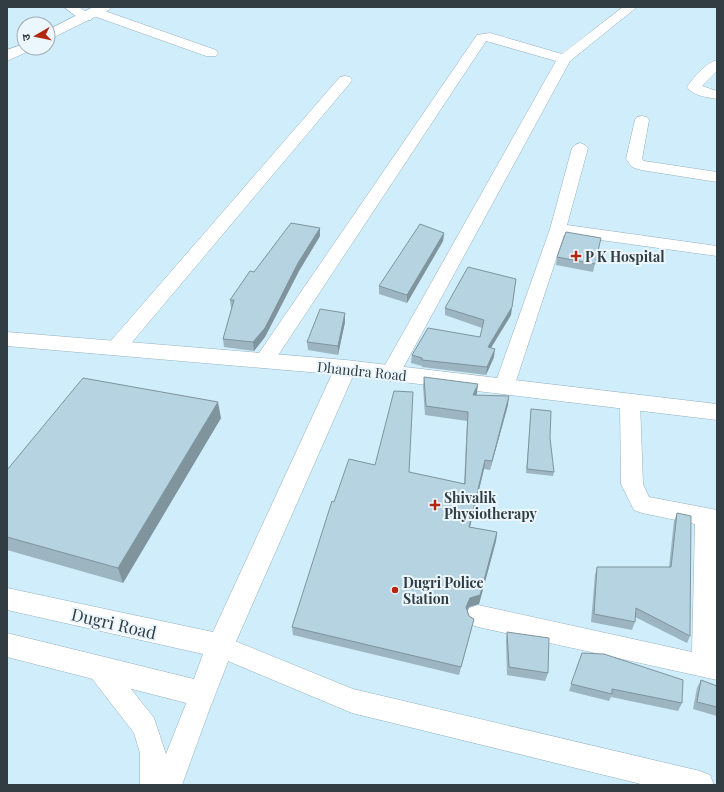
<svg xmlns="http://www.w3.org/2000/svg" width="724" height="792" font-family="'Playfair Display','Noto Sans Devanagari',serif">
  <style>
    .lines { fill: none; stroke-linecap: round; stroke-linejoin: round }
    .street-casing { stroke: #94b1be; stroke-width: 1 }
    .secondary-casing { stroke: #94b1be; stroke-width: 1 }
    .street { fill: #fff; fill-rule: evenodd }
    .secondary { fill: #fff; fill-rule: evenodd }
    .wall { fill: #9cb5c1 }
    .shaded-wall { fill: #7f949d }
    .building { fill: #b5d3e0; stroke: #7f949d }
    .poi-dot { fill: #b3260f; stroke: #ebf7fd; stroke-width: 1.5 }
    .labels { text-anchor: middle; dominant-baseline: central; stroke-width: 4; stroke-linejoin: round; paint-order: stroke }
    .poi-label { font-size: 14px; font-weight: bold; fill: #313d43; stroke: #ebf7fd; text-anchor: start }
    .street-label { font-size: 14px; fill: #313d43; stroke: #ebf7fd }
    .near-street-label { font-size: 17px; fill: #313d43; stroke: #ebf7fd }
  </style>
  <rect width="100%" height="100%" fill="#cfedfb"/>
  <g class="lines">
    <defs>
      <path id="street" d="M 64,7 L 79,7 L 88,13 L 89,9 L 99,9 L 216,50 L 218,53 L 216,56 L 206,56 L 91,15 L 92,17 L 91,20 L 81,20 Z
        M 623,7 L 637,7 L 570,61 L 397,379 L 390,381 L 383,379 L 380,374 L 556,61 L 486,41 L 271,366 L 264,368 L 257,366 L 254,361 L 257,356 L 477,35 L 490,33 L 562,54 Z
        M 717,60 L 717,71 L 702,86 L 717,91 L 717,99 C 707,97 693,96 687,87 C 694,77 705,63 717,60 Z
        M 345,76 L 350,77 L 352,80 L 350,83 L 123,353 L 116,355 L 109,353 L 106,348 L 109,343 L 340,77 Z
        M 642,116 L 647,117 L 649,120 L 642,159 L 644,161 L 717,172 L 717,182 L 641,170 L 632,167 L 626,159 L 635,120 L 637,117 Z
        M 580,143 L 585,145 L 588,148 L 567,225 L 717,246 L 717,256 L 564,235 L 514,387 L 511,392 L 504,394 L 497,392 L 494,387 L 550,229 L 572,148 L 575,145 Z
        M 630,395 L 637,397 L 640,402 L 643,484 L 649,497 L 717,510 L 717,680 L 478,627 L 469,624 L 466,616 L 469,608 L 478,605 L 692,652 L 695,524 L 642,513 L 634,510 L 621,484 L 620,402 L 623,397 Z
        M 220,635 L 353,689 L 700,771 L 710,775 L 714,785 L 645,785 L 352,713 L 211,654 L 208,646 L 211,638 Z
        M 99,657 L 108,660 L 154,718 L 166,754 L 193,686 L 202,682 L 211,686 L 215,694 L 182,785 L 140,785 L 140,753 L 134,733 L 90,676 L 86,668 L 90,660 Z"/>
      <path id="secondary" d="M 93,7 L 111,7 L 109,10 L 48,40 L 48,30 Z
        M 24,44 L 24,48 L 31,48 L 29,51 L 7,61 L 7,50 Z
        M 7,332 L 346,360 L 717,404 L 717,420 L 353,376 L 234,646 L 212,703 L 202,707 L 7,657 L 7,633 L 194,679 L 203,654 L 7,610 L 7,588 L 213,632 L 332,374 L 7,346 Z"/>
    </defs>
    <use href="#street" class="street-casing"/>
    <use href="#secondary" class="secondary-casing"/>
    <use href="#street" class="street"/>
    <use href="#secondary" class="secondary"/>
  </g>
  <path class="wall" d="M 444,233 L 443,241 L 407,303 L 379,294 L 379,286 Z
    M 320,236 L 299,271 L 265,337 L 254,351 L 224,347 L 223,339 L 232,308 L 231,308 L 230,300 Z
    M 601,238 L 593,272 L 556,265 L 557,257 Z
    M 445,308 L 511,315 L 491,348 L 494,357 L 486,375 L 422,367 L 422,366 L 411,363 L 412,355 L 480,337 L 482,328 L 445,315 Z
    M 345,313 L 345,322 L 338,355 L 308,350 L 307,342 Z
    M 424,377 L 477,393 L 476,395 L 508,405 L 490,470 L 484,469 L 470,527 L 497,532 L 496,541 L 479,604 L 469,607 L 467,610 L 472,627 L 459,675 L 293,635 L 292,627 L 334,502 L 409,472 L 464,484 L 467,421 L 425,415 L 423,386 Z
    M 531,409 L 554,472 L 553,476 L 526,473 Z
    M 221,418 L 123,583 L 7,550 L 7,470 Z
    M 677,513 L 690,636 L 687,643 L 635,617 L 635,622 L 632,630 L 591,622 L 595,575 L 597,567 L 669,567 L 674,521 Z
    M 507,632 L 548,673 L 545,681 L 507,675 L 506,640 Z
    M 582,653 L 682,703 L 678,711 L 611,697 L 609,701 L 569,691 Z
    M 701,680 L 717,686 L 717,716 L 693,709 L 697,688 Z"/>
  <path class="shaded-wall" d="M 320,228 L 320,236 L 299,271 L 265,337 L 254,351 L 253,342 L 298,263 Z
    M 444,233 L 443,241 L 407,303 L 407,295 Z
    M 516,279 L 511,315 L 487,354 L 488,347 Z
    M 345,313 L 345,322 L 338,355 L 338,346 Z
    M 495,349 L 494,357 L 486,375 L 487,367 Z
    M 478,384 L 477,393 L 472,404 L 473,395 Z
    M 509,396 L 508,405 L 490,470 L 492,461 Z
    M 218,402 L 221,418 L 123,583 L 118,568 Z
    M 485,460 L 484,469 L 468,535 L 469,527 Z
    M 497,532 L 496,541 L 479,604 L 469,607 L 465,615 L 466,607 Z"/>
  <path class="building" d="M 291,223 L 320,228 L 298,263 L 265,328 L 253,342 L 223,339 L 234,300 L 230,300 L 250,271 L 254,272 Z
    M 420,224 L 444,233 L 407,295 L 379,286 Z
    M 566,232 L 601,238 L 595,264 L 557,257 Z
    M 468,267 L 516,279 L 512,307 L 488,347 L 495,349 L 487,367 L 422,360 L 422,358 L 412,355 L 428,328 L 480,337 L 484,320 L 445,308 Z
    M 320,309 L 345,313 L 338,346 L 307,342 Z
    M 424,377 L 478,384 L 473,395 L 509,396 L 492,461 L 485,460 L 469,527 L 497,532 L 480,595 L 470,598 L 466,607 L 469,616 L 474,619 L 461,667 L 292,627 L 332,501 L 334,502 L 349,459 L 375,465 L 394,391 L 413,392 L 409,472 L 465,484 L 468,412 L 426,406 Z
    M 83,378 L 218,402 L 118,568 L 7,537 L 7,470 Z
    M 531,409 L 551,411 L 550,438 L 554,472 L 527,469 Z
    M 677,513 L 691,516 L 690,636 L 636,608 L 635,622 L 594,614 L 597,567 L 671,567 Z
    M 507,632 L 549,638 L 548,673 L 509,667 Z
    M 582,653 L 604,654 L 683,680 L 682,703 L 612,689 L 612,694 L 571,684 Z
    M 701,680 L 717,686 L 717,707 L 697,702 Z"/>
  <g class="poi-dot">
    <path d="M574 250h4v4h4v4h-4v4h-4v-4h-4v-4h4z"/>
    <path d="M433 499h4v4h4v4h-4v4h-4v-4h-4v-4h4z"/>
    <circle cx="395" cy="590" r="4"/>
  </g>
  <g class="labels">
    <g class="poi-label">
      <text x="585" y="256">P K Hospital</text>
      <text x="444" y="497">Shivalik<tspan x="444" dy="16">Physiotherapy</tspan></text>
      <text x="403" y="582">Dugri Police<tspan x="403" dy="16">Station</tspan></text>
    </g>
    <g class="street-label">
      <text transform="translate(362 371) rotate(6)">Dhandra Road</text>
    </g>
    <g class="near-street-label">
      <text transform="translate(114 623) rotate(13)">Dugri Road</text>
    </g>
  </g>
  <rect width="724" height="792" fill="none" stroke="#313d43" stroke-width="16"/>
  <g transform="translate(36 36) rotate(261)"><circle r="19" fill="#ebf7fd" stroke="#a1adb3"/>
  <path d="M0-3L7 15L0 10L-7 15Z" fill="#b3260f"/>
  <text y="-6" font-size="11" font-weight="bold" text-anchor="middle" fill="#313d43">उ</text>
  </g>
</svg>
